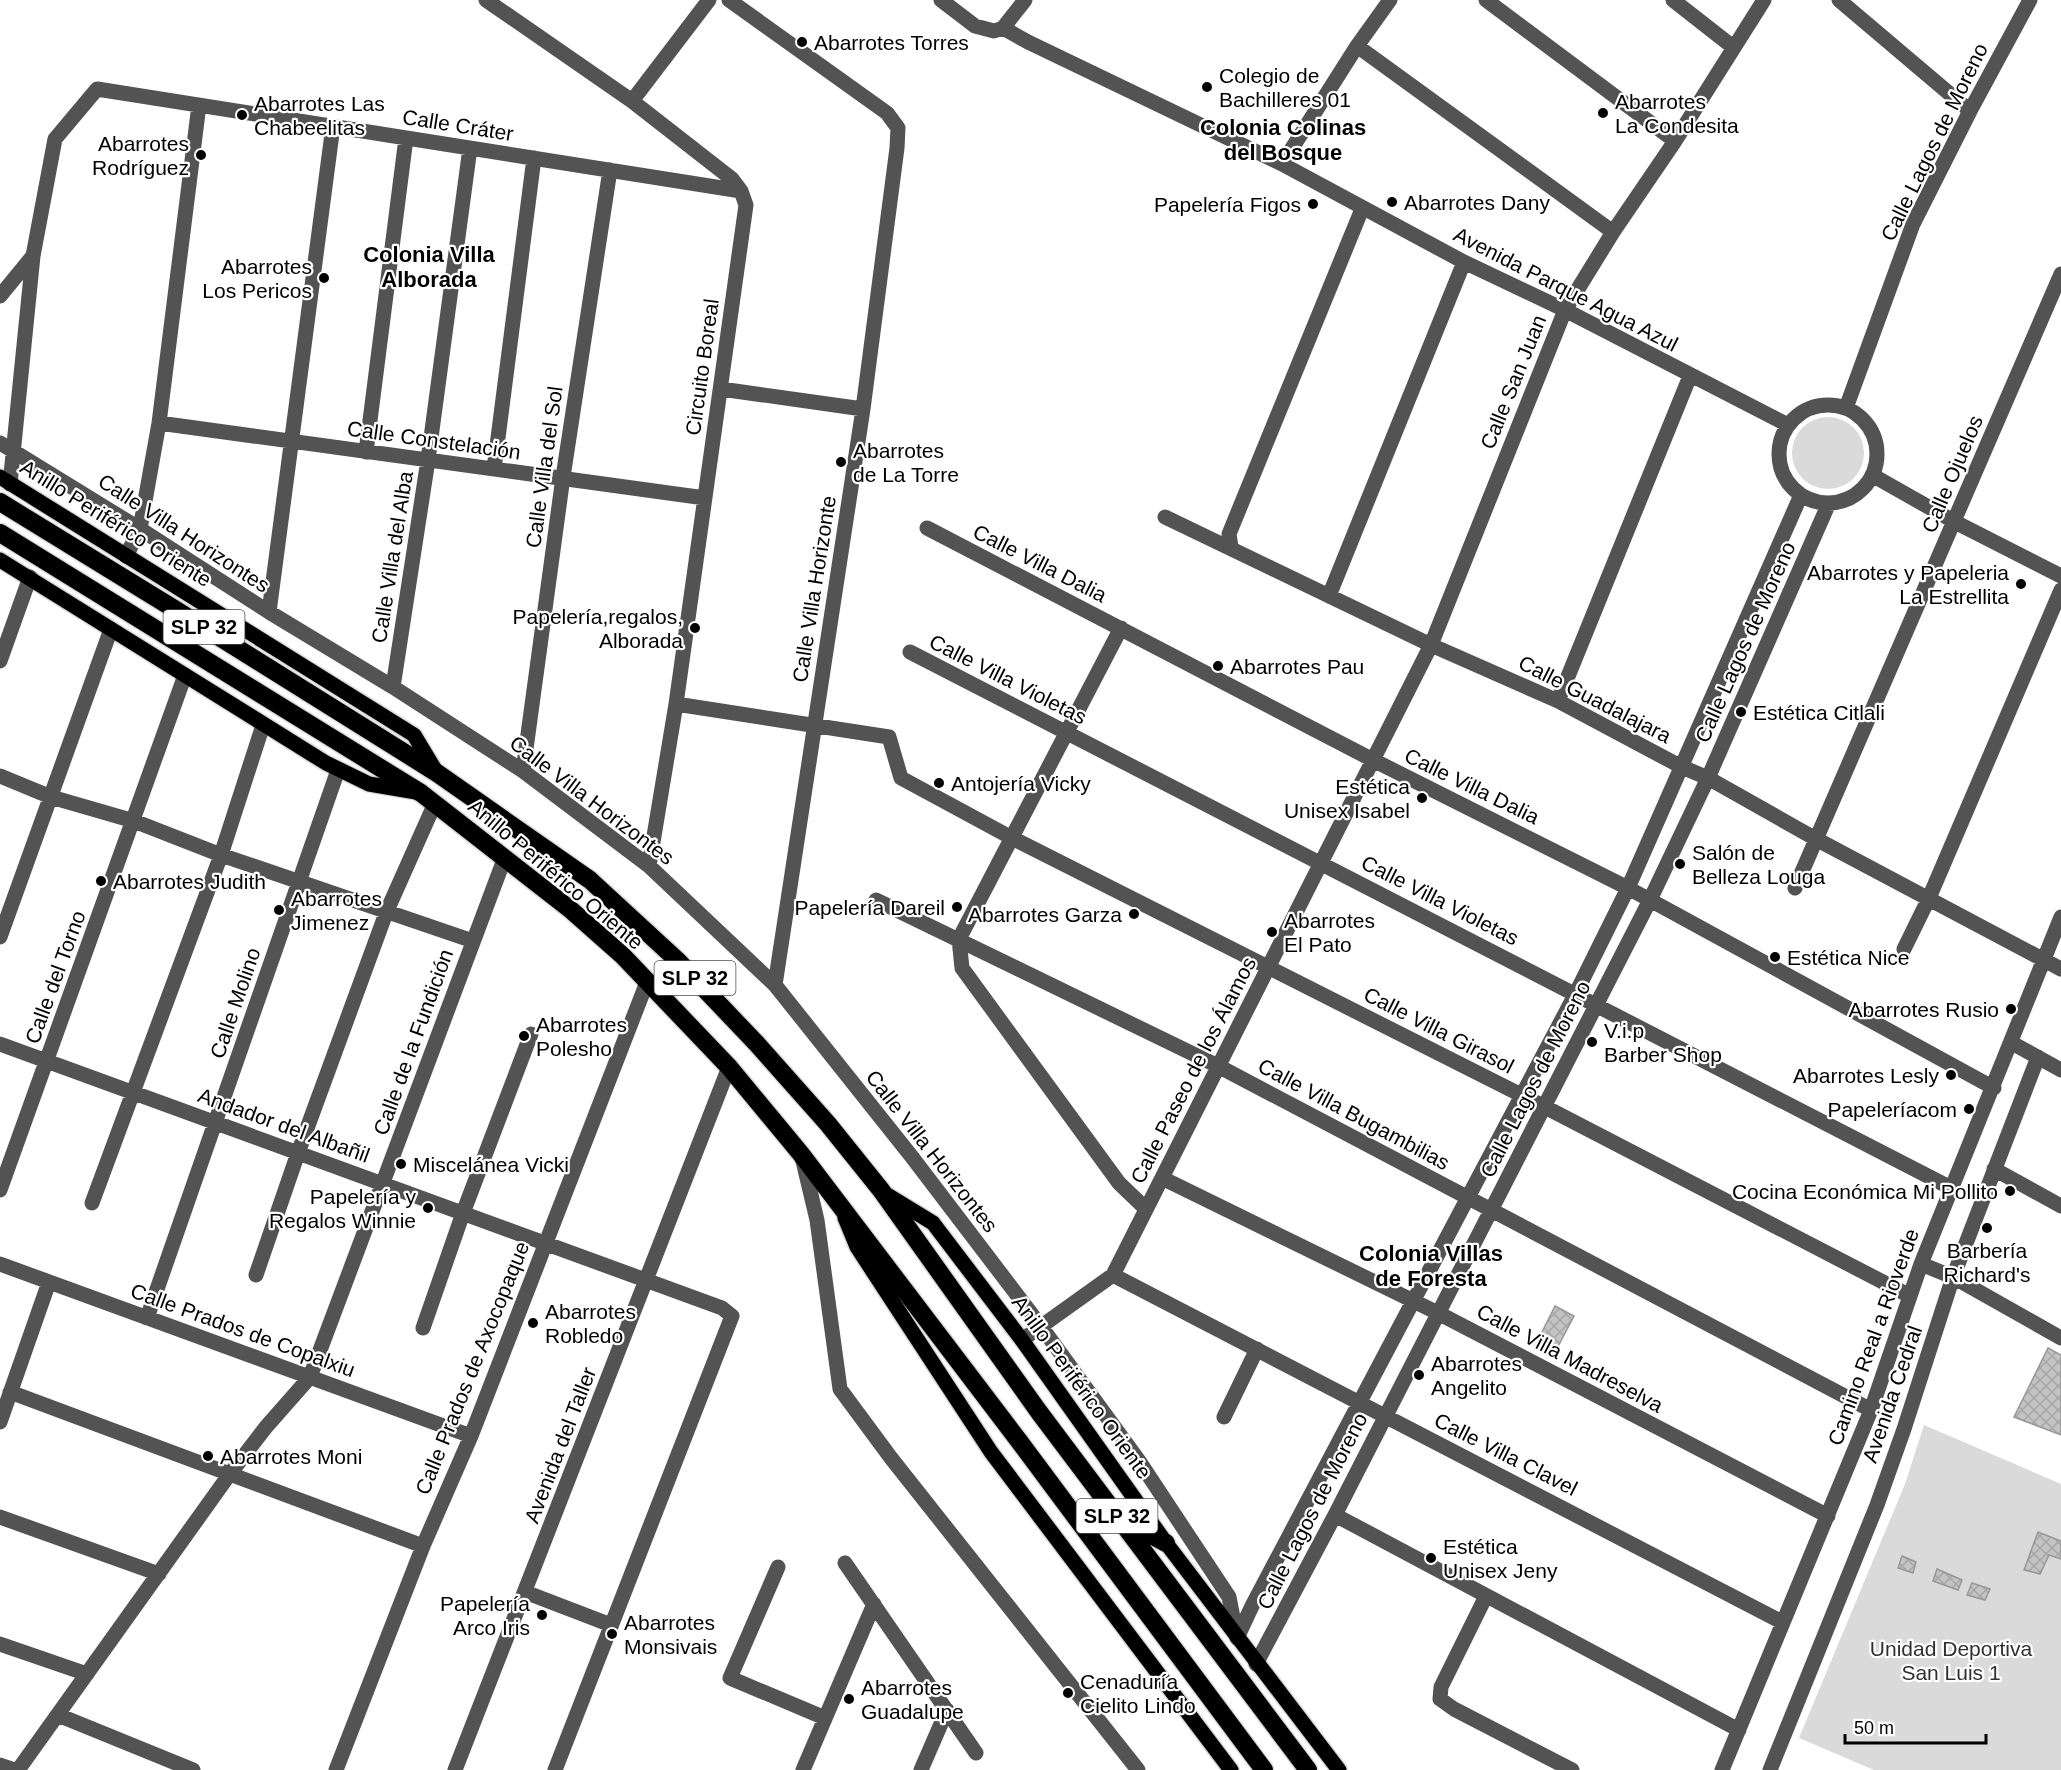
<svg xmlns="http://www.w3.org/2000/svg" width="2061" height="1770" font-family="Helvetica,sans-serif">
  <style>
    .park { fill: #dadada }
    .building { fill: url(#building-cross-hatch); stroke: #979797; stroke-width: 1.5 }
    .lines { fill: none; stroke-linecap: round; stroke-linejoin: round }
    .major-casing { stroke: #dbdbdb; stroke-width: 18 }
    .highway-casing { stroke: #dbdbdb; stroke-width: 21 }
    .minor { stroke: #535353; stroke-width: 15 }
    .major { stroke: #000; stroke-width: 15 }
    .highway { stroke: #000; stroke-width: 18 }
    .poi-dot { fill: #000; stroke: #fff; stroke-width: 2 }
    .labels { text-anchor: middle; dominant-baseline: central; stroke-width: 4.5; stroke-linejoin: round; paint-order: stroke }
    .shield { fill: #fff; stroke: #4c4c4c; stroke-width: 1.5 }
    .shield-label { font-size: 20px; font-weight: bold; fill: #000 }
    .poi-label { font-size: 21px; fill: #000; stroke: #fff; text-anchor: start }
    .street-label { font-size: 21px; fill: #000; stroke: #fff }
    .park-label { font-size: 21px; fill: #313131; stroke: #fff }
    .neighbourhood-label { font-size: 22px; font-weight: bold; fill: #000; stroke: #fff }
  </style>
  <defs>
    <pattern id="building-cross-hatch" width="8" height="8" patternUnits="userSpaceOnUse" patternTransform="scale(1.5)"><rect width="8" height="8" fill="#c3c3c3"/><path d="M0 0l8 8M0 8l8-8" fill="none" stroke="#a6a6a6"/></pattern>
  </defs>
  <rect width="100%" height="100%" fill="#fff"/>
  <path class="park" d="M1792 453a36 36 0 1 1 72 0a36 36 0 1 1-72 0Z
    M 1924,1425 L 2061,1484 L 2061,1770 L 1874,1770 L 1799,1738 L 1905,1484 Z"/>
  <path class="building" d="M 1555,1306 L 1574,1316 L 1553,1356 L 1535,1346 Z
    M 2048,1348 L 2061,1355 L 2061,1435 L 2014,1417 Z
    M 2038,1532 L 2061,1541 L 2061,1559 L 2049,1555 L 2040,1574 L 2024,1570 Z
    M 1902,1556 L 1916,1562 L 1913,1573 L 1898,1568 Z
    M 1937,1569 L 1962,1580 L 1958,1590 L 1933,1581 Z
    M 1972,1583 L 1990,1589 L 1985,1600 L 1967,1595 Z"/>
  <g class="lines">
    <defs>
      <path id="major" d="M 0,477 L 414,735 L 437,773
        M 0,560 L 326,763 L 369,784 L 416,792
        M 884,1193 L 933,1223 L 1022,1340 L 1166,1543 L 1339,1770
        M 845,1218 L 857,1247 L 991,1452 L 1231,1770"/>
      <path id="highway" d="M 0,502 L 176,610 L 437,773 L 590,880 L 677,960 L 757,1044 L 828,1124 L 881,1190 L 1039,1412 L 1308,1770
        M 0,533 L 421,793 L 571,910 L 623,956 L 729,1067 L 801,1154 L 1019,1441 L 1264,1770
        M 1125,1521 L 1166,1543"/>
    </defs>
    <use href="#major" class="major-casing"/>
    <use href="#highway" class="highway-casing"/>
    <path class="minor" d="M 486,0 L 632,101 L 732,179 L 741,191 L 746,205 L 676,704 L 649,866
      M 729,0 L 887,113 L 898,128 L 897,148 L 863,409 L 775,985
      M 941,0 L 975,26 L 994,31 L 1003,28
      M 1486,0 L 1675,141
      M 1673,0 L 1733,47
      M 1839,0 L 1970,111
      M 1003,28 L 1028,42 L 1282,164 L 1464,262 L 1565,310 L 1788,425
      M 1003,28 L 1025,0
      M 1357,46 L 1613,232
      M 632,101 L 709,0
      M 1282,164 L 1357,46 L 1390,0
      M 0,296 L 32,257
      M 721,389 L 863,409
      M1779 454a49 49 0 1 1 98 0a49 49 0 1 1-98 0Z
      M 1846,408 L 1913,224 L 1970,111 L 2030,0
      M 159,423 L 705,498
      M 0,443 L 140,529 L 269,612 L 393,687 L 523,771 L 649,866 L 775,985 L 912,1157 L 1040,1325 L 1139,1461 L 1229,1597 L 1237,1638
      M 366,452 L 406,138
      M 494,469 L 534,158
      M 1872,475 L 1955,522 L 2061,576
      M 10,484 L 33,256 L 55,139 L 97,89 L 741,191
      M 1165,517 L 1431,645 L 1558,701 L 1682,767 L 1708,778 L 1816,839 L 2061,969
      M 927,528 L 1373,760 L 1628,888 L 1994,1088
      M 1231,547 L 1229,534 L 1362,209
      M 126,556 L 140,529 L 159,423 L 199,105
      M 1329,596 L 1464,262
      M 269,612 L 333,126
      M 910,652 L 1951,1188
      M 0,661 L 30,577
      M 393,687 L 428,460 L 470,148
      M 1558,701 L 1690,376
      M 676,704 L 889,737 L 901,778 L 1012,838 L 1545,1107 L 1910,1296
      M 523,771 L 563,477 L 610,170
      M 0,776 L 51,797 L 134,821 L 221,855 L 473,941
      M 1795,888 L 2061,274
      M 876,900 L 1218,1066 L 1871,1410
      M 0,937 L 111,629
      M 959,939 L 1121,628
      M 959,939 L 962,968 L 1119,1183 L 1146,1209
      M 1904,949 L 1929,898 L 2061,590
      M 2012,1043 L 2061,1070
      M 0,1044 L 722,1308 L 732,1316 L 555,1770
      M 802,1157 L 817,1220 L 840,1389 L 891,1458 L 1138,1770
      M 1994,1169 L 2061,1206
      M 1162,1178 L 1438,1313 L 1828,1516
      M 0,1190 L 185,675
      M 92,1203 L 221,855 L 263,725
      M 0,1264 L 471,1436
      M 1921,1264 L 1953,1277 L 2061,1338
      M 256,1275 L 298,1153 L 386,913 L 435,803
      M 1113,1275 L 1782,1622
      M 147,1318 L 338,770
      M 423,1328 L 463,1213 L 531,1034
      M 1022,1340 L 1113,1275 L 1431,645 L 1565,310 L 1613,232 L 1675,141 L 1764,0
      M 10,1392 L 423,1546
      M 1224,1417 L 1257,1349
      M 0,1422 L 49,1282
      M 1335,1515 L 1739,1730
      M 0,1517 L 159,1574
      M 845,1563 L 976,1753
      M 778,1567 L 730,1678 L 825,1718
      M 525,1592 L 611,1625
      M 1486,1596 L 1441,1687 L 1440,1699 L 1454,1709 L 1572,1770
      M 1237,1638 L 1252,1606 L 1576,993 L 1628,888 L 1801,495
      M 0,1644 L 87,1674
      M 1256,1664 L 1335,1515 L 1650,900 L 1708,778 L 1829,503
      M 58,1715 L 193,1770
      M 0,1765 L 15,1770
      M 18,1770 L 229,1475 L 266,1427 L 310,1377 L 505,857
      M 336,1770 L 423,1546 L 471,1436 L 647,982
      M 455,1770 L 729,1067
      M 803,1770 L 874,1604
      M 921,1770 L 947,1710
      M 1722,1770 L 1871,1410 L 1921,1264 L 2061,917
      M 1770,1770 L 1877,1505 L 1904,1429 L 1953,1277 L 2038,1057"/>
    <use href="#major" class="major"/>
    <use href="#highway" class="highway"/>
  </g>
  <g class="poi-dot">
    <circle cx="802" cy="42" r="6"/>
    <circle cx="1207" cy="87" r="6"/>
    <circle cx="1603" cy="113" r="6"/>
    <circle cx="242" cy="115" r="6"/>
    <circle cx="201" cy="155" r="6"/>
    <circle cx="1392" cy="202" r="6"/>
    <circle cx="1313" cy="204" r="6"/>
    <circle cx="324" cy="278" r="6"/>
    <circle cx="841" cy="462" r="6"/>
    <circle cx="2021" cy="584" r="6"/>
    <circle cx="695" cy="628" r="6"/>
    <circle cx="1218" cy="666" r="6"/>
    <circle cx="1741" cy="712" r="6"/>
    <circle cx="939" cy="783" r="6"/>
    <circle cx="1422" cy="798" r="6"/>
    <circle cx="1680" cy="864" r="6"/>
    <circle cx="101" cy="881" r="6"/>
    <circle cx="957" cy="907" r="6"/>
    <circle cx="279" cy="910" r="6"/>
    <circle cx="1134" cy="914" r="6"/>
    <circle cx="1272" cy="932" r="6"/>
    <circle cx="1775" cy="957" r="6"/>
    <circle cx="2011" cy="1009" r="6"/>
    <circle cx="524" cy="1036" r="6"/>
    <circle cx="1592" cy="1042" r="6"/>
    <circle cx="1951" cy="1075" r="6"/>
    <circle cx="1969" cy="1109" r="6"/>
    <circle cx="401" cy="1164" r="6"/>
    <circle cx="2010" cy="1191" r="6"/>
    <circle cx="428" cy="1208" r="6"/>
    <circle cx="1987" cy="1228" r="6"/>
    <circle cx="533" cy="1323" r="6"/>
    <circle cx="1419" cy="1375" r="6"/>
    <circle cx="208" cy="1456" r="6"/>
    <circle cx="1431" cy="1558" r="6"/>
    <circle cx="542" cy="1615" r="6"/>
    <circle cx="612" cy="1634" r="6"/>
    <circle cx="1068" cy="1693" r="6"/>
    <circle cx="849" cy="1699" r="6"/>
  </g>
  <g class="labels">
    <g class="shield">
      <rect x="163.5" y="610" width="81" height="34" rx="4.5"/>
      <rect x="654.5" y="961" width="81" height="34" rx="4.5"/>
      <rect x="1076.5" y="1499" width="81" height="34" rx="4.5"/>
    </g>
    <g class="shield-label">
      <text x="204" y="627">SLP 32</text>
      <text x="695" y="978">SLP 32</text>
      <text x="1117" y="1516">SLP 32</text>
    </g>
    <g class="poi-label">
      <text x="814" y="42">Abarrotes Torres</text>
      <text x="1219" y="75">Colegio de<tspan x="1219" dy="24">Bachilleres 01</tspan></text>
      <text x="1615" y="101">Abarrotes<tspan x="1615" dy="24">La Condesita</tspan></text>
      <text x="254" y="103">Abarrotes Las<tspan x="254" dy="24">Chabeelitas</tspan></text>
      <text x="189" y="143" text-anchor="end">Abarrotes<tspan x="189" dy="24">Rodríguez</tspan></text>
      <text x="1404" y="202">Abarrotes Dany</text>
      <text x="1301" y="204" text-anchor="end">Papelería Figos</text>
      <text x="312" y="266" text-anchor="end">Abarrotes<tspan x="312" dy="24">Los Pericos</tspan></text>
      <text x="853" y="450">Abarrotes<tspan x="853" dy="24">de La Torre</tspan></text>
      <text x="2009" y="572" text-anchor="end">Abarrotes y Papeleria<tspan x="2009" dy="24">La Estrellita</tspan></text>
      <text x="683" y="616" text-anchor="end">Papelería,regalos,<tspan x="683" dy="24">Alborada</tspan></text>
      <text x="1230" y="666">Abarrotes Pau</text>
      <text x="1753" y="712">Estética Citlali</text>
      <text x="951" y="783">Antojería Vicky</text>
      <text x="1410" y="786" text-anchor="end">Estética<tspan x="1410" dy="24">Unisex Isabel</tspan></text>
      <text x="1692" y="852">Salón de<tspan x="1692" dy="24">Belleza Louga</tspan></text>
      <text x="113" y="881">Abarrotes Judith</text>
      <text x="291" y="898">Abarrotes<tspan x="291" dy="24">Jimenez</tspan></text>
      <text x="945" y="907" text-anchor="end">Papelería Dareil</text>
      <text x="1122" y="914" text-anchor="end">Abarrotes Garza</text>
      <text x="1284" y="920">Abarrotes<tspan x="1284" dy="24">El Pato</tspan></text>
      <text x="1787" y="957">Estética Nice</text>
      <text x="1999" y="1009" text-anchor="end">Abarrotes Rusio</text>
      <text x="536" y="1024">Abarrotes<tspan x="536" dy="24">Polesho</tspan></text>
      <text x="1604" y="1030">V.i.p<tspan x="1604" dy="24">Barber Shop</tspan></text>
      <text x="1939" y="1075" text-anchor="end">Abarrotes Lesly</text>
      <text x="1957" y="1109" text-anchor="end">Papeleríacom</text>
      <text x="413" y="1164">Miscelánea Vicki</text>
      <text x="1998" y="1191" text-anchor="end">Cocina Económica Mi Pollito</text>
      <text x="416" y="1196" text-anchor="end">Papelería y<tspan x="416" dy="24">Regalos Winnie</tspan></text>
      <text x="1987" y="1250" text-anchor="middle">Barbería<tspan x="1987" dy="24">Richard's</tspan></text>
      <text x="545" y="1311">Abarrotes<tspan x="545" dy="24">Robledo</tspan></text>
      <text x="1431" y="1363">Abarrotes<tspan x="1431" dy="24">Angelito</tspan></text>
      <text x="220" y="1456">Abarrotes Moni</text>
      <text x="1443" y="1546">Estética<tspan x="1443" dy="24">Unisex Jeny</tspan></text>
      <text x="530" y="1603" text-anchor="end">Papelería<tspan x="530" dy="24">Arco Iris</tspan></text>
      <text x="624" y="1622">Abarrotes<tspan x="624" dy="24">Monsivais</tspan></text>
      <text x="1080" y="1681">Cenaduría<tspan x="1080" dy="24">Cielito Lindo</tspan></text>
      <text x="861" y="1687">Abarrotes<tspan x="861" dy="24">Guadalupe</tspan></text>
    </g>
    <g class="street-label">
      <text transform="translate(458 125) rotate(9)">Calle Cráter</text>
      <text transform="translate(1934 142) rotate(-64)">Calle Lagos de Moreno</text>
      <text transform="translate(1566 289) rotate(27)">Avenida Parque Agua Azul</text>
      <text transform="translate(702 367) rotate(-82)">Circuito Boreal</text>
      <text transform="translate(1513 382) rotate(-68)">Calle San Juan</text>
      <text transform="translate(434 440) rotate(8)">Calle Constelación</text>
      <text transform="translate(544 467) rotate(-82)">Calle Villa del Sol</text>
      <text transform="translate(1952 474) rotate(-67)">Calle Ojuelos</text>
      <text transform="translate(116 523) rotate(32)">Anillo Periférico Oriente</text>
      <text transform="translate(184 533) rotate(33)">Calle Villa Horizontes</text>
      <text transform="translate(392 557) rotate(-81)">Calle Villa del Alba</text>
      <text transform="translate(1040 563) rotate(27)">Calle Villa Dalia</text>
      <text transform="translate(814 589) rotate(-81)">Calle Villa Horizonte</text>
      <text transform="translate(1745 642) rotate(-66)">Calle Lagos de Moreno</text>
      <text transform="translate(1008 679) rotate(27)">Calle Villa Violetas</text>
      <text transform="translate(1595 699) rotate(27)">Calle Guadalajara</text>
      <text transform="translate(1472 786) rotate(26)">Calle Villa Dalia</text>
      <text transform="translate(592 800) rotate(37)">Calle Villa Horizontes</text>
      <text transform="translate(556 874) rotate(40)">Anillo Periférico Oriente</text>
      <text transform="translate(1440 900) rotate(27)">Calle Villa Violetas</text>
      <text transform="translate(55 977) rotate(-70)">Calle del Torno</text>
      <text transform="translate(235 1003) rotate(-71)">Calle Molino</text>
      <text transform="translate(1439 1030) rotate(27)">Calle Villa Girasol</text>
      <text transform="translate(413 1042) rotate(-70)">Calle de la Fundición</text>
      <text transform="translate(1193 1070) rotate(-63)">Calle Paseo de los Álamos</text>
      <text transform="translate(1535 1079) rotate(-63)">Calle Lagos de Moreno</text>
      <text transform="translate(1354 1114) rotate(28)">Calle Villa Bugambilias</text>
      <text transform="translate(284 1125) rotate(20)">Andador del Albañil</text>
      <text transform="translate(932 1151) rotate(52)">Calle Villa Horizontes</text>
      <text transform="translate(243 1330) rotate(20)">Calle Prados de Copalxiu</text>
      <text transform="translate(1873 1337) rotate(-70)">Camino Real a Rioverde</text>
      <text transform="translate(1570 1358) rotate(28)">Calle Villa Madreselva</text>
      <text transform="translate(472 1368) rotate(-68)">Calle Prados de Axocopaque</text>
      <text transform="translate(1082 1387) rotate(54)">Anillo Periférico Oriente</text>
      <text transform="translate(1892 1394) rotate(-71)">Avenida Cedral</text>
      <text transform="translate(560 1445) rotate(-69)">Avenida del Taller</text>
      <text transform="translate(1506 1454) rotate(27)">Calle Villa Clavel</text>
      <text transform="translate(1312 1511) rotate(-63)">Calle Lagos de Moreno</text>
    </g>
    <g class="park-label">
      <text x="1951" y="1648">Unidad Deportiva<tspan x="1951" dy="24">San Luis 1</tspan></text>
    </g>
    <g class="neighbourhood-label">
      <text x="1283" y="127">Colonia Colinas<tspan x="1283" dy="25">del Bosque</tspan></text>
      <text x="429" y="254">Colonia Villa<tspan x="429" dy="25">Alborada</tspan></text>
      <text x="1431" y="1253">Colonia Villas<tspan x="1431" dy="25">de Foresta</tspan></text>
    </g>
  </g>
  <path d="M1845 1734v9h141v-9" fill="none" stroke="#000000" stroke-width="3"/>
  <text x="1854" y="1734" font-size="18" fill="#000000" stroke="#ffffff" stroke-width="4.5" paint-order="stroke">50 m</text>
</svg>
